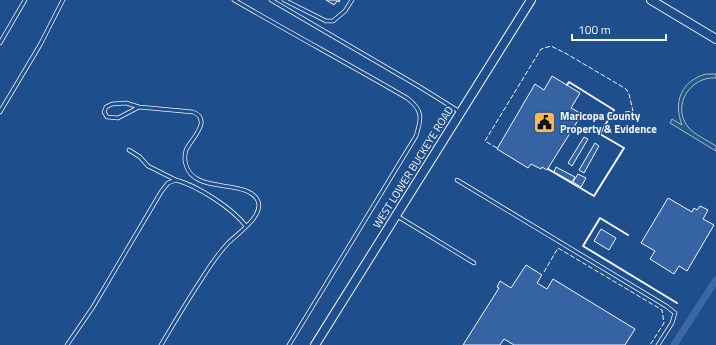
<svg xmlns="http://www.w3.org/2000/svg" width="716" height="345" font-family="'Titillium Web',sans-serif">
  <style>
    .green { fill: #245a82; stroke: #a8bbd7 }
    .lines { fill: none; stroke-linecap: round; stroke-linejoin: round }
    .canal { stroke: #3b69a3; stroke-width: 7 }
    .building { fill: #3563a3; stroke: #f2f6ff }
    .lane-casing { stroke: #f2f6ff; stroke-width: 4.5 }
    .secondary-casing { stroke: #f2f6ff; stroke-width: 10 }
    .lane { stroke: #1f4e8c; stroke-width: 3 }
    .secondary { stroke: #1f4e8c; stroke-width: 8 }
    .fence { stroke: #f2f6ff; stroke-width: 1; stroke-dasharray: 5 2; stroke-linecap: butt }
    .wall { stroke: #f2f6ff; stroke-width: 2 }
    .labels { text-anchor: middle; stroke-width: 3; stroke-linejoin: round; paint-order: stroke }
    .poi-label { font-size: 11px; font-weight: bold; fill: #f2f6ff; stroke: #1f4e8c; text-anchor: start }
    .street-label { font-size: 11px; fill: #f2f6ff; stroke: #1f4e8c }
  </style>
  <rect width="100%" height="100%" fill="#1f4e8c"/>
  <!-- green -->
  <path class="green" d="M 706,74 L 716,74 L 716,78 C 691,76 671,105 688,127 C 695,135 707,140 716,146 L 716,151 L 670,123 L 672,119 L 682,125 C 673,102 681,81 706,74 Z"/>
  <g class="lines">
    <!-- canal -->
    <path class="canal" d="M 674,345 L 716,280"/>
  </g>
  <!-- building -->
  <path class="building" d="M 326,0 L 340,0 L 339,2 L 337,1 L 334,5 Z
    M 552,76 L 580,93 L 571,108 L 582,114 L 547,170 L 542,167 L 541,169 L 531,164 L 528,168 L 497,149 L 535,84 L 544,90 Z
    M 584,137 L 588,139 L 572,166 L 568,163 Z
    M 595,143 L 599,146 L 584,173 L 579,170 Z
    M 556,167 L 575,177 L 572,182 L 554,172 Z
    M 578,174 L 586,178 L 581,187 L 573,182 Z
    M 668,198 L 692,212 L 694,208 L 697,210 L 700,206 L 708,210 L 703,219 L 714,225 L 687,271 L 679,266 L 674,274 L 650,259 L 655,251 L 641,243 Z
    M 601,229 L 616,238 L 609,250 L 594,241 Z
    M 526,265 L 542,275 L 537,283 L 547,289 L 553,279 L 635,329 L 625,345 L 514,345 L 504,339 L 500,345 L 463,345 L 499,288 L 497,287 L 500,281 L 511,288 Z"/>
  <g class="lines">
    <defs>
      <path id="lane" d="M 234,0 C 291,33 350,65 407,98 C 423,110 422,118 416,136 L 289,345
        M 271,0 L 420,87 L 460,112
        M 284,0 L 326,21 L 333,21 L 345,11 L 352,0
        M 0,43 L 25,0
        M 139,107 L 118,118 L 107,117 L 104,112 L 106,107 L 112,104 L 126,103 L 139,107 L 193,112 C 213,120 191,139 186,150 C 185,154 184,160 186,165 C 194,195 248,178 258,201 C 264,216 237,234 228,243 C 217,255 209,267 201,280 C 187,301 174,323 161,345
        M 0,112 L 40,45 L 63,0
        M 129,150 L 140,157 L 148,166 L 176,180
        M 457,180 L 666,306 L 675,313 L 672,323 L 658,345
        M 397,216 L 474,263
        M 67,345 L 93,307 L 161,192 L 168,183 L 176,180 C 198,186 232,208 246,226"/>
      <path id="secondary" d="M 651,0 L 716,39
        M 315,345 L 531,0"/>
    </defs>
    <!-- lane casing -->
    <use href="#lane" class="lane-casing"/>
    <!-- secondary casing -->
    <use href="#secondary" class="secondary-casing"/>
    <!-- lane -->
    <use href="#lane" class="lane"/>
    <!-- secondary -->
    <use href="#secondary" class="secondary"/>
    <!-- fence -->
    <path class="fence" d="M 497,148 L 485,141 L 541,49 L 551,46 L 567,54 L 626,89 L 629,94 L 633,111 L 625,112 L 625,116 L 622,119 L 617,118 L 611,115
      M 544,272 L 558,248 L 662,310 L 664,323 L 650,345"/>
    <!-- wall -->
    <path class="wall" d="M 548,169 L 594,196 L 624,148 L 600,134 L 614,110 L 569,82 L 567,85
      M 628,235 L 600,218 L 583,246 L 677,303"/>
  </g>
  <!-- icons -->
  <defs>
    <symbol id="civic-square" viewBox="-11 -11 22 22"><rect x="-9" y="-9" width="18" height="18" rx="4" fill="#ffb74d" stroke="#1f4e8c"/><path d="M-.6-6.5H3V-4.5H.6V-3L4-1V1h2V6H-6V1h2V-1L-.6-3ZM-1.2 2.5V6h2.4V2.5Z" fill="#111"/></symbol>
  </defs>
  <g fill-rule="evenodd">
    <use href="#civic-square" x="532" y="110" width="25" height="25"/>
  </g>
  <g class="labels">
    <!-- poi labels -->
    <g class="poi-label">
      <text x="560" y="120">Maricopa County<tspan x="560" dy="13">Property &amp; Evidence</tspan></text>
    </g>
    <!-- street labels -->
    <g class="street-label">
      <text transform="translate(413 167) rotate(-58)" y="4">WEST LOWER BUCKEYE ROAD</text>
    </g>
  </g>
  <!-- scale -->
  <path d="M572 34v6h94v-6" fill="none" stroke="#f2f6ff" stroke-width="2"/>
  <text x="578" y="34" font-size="12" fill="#f2f6ff" stroke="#1f4e8c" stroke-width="3" paint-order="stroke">100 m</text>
</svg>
